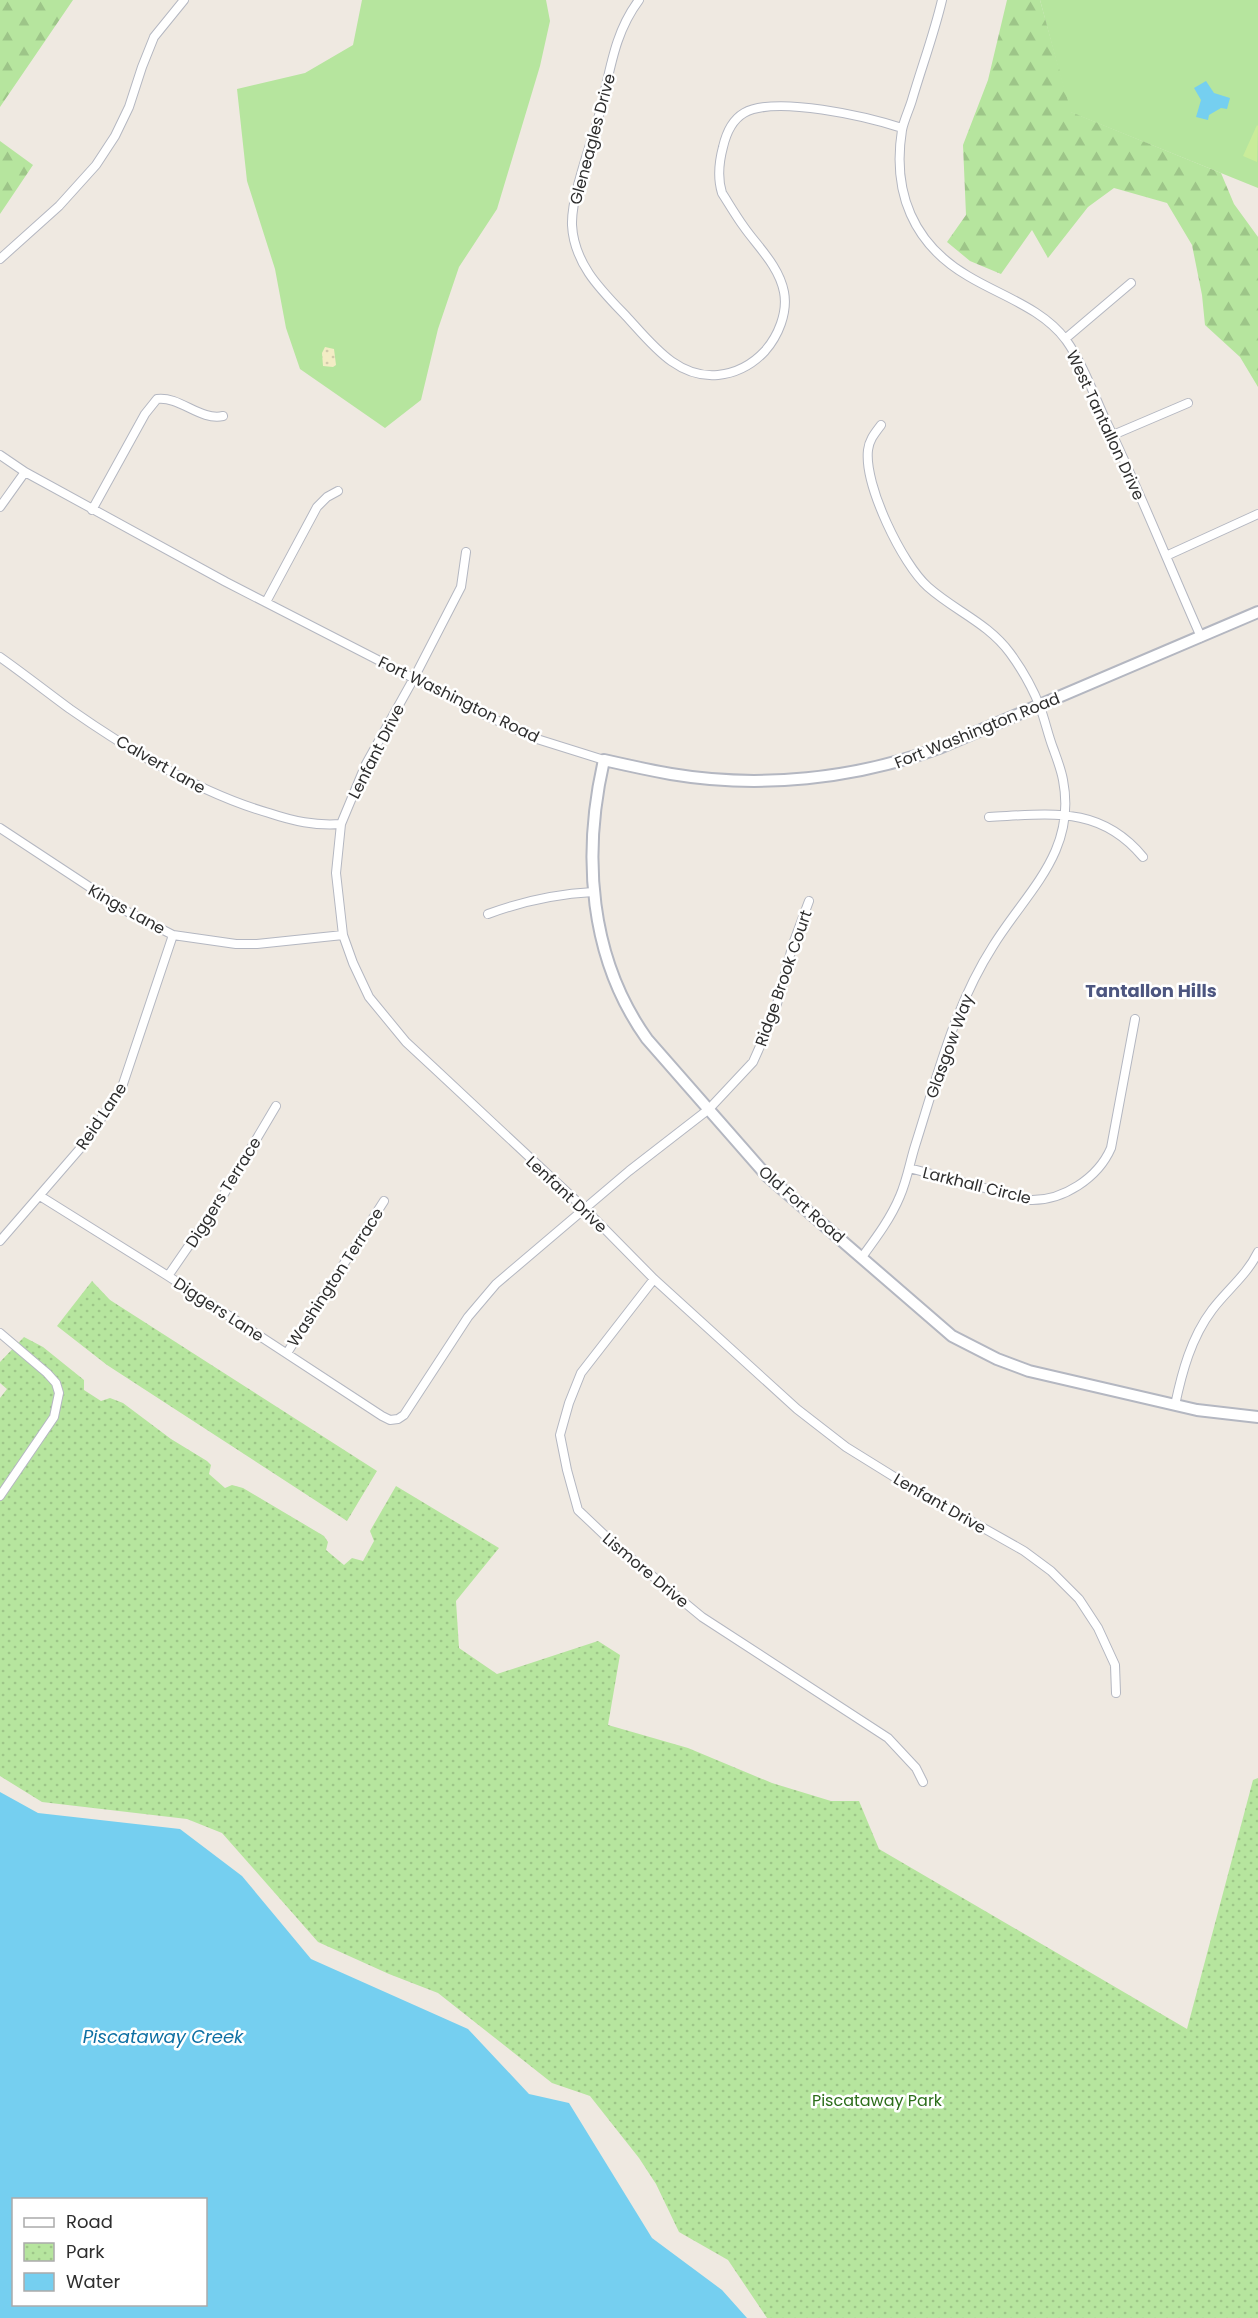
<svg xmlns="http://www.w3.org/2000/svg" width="1258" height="2318" font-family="Poppins,sans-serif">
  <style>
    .grass { fill: #b6e59e }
    .forest { fill: url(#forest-firs) }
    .sand { fill: url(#sand-dots) }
    .park { fill: url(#park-dots) }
    .pitch { fill: #c9ec9a }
    .water { fill: #75cff0; fill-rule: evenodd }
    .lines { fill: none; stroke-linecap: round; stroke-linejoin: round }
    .minor-casing { stroke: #b4b7c1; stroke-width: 10 }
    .secondary-casing { stroke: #b4b7c1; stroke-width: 14 }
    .minor { stroke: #fff; stroke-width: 8 }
    .secondary { stroke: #fff; stroke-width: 10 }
    .labels { text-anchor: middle; stroke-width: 5; stroke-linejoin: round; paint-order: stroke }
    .street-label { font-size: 16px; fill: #2e2e2e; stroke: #fff }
    .park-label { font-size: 16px; fill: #2c6e1b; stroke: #fff }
    .neighbourhood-label { font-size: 18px; font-weight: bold; fill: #4d5680; stroke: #fff }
    .water-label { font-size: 18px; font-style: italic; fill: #0d6fa3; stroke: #fff }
  </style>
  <defs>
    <pattern id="forest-firs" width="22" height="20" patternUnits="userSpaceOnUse" patternTransform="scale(1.5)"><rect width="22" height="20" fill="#b6e59e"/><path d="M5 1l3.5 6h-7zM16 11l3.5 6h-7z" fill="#9dc588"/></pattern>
    <pattern id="sand-dots" width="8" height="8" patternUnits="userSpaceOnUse" patternTransform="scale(1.5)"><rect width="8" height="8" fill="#f3ecc5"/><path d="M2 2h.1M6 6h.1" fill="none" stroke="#d1cbaa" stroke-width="1.8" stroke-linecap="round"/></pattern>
    <pattern id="park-dots" width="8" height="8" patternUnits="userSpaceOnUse" patternTransform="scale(1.5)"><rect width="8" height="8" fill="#b6e59e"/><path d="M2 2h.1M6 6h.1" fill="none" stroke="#9dc588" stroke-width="1.8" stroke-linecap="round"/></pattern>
  </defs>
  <rect width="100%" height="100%" fill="#efe9e1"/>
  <!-- grass -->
  <path class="grass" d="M 362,0 L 546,0 L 550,21 L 540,66 L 497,209 L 459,267 L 438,329 L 421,400 L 385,428 L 300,369 L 286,328 L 275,269 L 247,181 L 237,89 L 305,73 L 353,45 Z
    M 1040,0 L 1258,0 L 1258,188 L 1070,112 Z"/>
  <!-- forest -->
  <path class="forest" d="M 0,0 L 73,0 L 0,107 Z
    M 1007,0 L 1040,0 L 1071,112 L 1221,173 L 1234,204 L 1258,237 L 1258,387 L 1240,357 L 1205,325 L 1202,295 L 1192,245 L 1167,203 L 1114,188 L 1088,207 L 1048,258 L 1032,230 L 1001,274 L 970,261 L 947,242 L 966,215 L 963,145 L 988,80 Z
    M 0,141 L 33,165 L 0,214 Z"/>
  <!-- sand -->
  <path class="sand" d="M 325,347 L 334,349 L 336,365 L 333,367 L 323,366 L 322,353 Z"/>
  <!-- park -->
  <path class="park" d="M 92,1281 L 110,1300 L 377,1471 L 347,1521 L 107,1365 L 57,1326 Z
    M 24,1337 L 43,1347 L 84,1380 L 84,1390 L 101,1401 L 110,1398 L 123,1403 L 171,1439 L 207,1461 L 211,1465 L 209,1474 L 225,1488 L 232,1485 L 243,1488 L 324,1536 L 328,1542 L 326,1550 L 344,1565 L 352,1558 L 363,1561 L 374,1541 L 370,1531 L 396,1486 L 499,1548 L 456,1601 L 459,1648 L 497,1674 L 598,1641 L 620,1655 L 608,1725 L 688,1748 L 772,1783 L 831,1801 L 859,1801 L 879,1849 L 1187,2029 L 1253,1780 L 1258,1778 L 1258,2318 L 767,2318 L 728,2260 L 679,2232 L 656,2184 L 639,2158 L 590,2096 L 552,2083 L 438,1993 L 389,1974 L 318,1942 L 222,1833 L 187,1819 L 42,1802 L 0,1776 L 0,1398 L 7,1389 L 0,1383 L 0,1362 Z"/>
  <!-- pitch -->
  <path class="pitch" d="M 1257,125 L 1258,126 L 1257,162 L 1243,156 Z"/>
  <!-- water -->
  <path class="water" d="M 1206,81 L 1214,93 L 1230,98 L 1227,109 L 1221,108 L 1209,115 L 1208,120 L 1196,117 L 1201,100 L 1194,88 Z
    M 0,1792 L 38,1813 L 180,1829 L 242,1876 L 311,1959 L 468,2029 L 529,2094 L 569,2103 L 652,2238 L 722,2290 L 747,2318 L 0,2318 ZM 14,2200 L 206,2200 L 206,2304 L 14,2304 Z"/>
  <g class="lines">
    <defs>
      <path id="minor" d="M 639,0 C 612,36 610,76 598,119 C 590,146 571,198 572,225 C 574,264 601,290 626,316 C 651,343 677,379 718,375 C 737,373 752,365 765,351 C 778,336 788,313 784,292 C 779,266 758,247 744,227 C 736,216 729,204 722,193 C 717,177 719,162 723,147 C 726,134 732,120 744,113 C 776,95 868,117 902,128
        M 942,0 C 934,34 922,66 912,100 C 909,110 904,120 902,130 C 892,192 913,244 968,276 C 1001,296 1042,308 1066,340 C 1083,364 1094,395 1106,421 C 1140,492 1169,565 1201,637
        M 0,259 L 59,206 L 96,165 L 115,136 L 129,107 L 142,67 L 154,37 L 184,0
        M 1065,339 L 1131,283
        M 1113,435 L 1188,403
        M 0,455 L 25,472 L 226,582 L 485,715 L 537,739 L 604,760
        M 0,507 L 25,472
        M 92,510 L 145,414 L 157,399 C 180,396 200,421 223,416
        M 466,552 L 461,587 L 414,678 L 366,764 L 341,824 L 336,873 L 343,935 L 353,963 L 369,997 L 406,1042 L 434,1068 L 585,1209 L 654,1279 L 797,1409 L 846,1447 L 904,1483 L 1024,1551 L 1051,1571 L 1079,1599 L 1098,1628 L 1115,1665 L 1116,1693
        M 1166,556 L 1258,514
        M 266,602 L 317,507 L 327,497 L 338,491
        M 0,657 C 24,674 47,692 70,709 C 130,751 199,793 269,813 C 293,821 315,826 341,824
        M 989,817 C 1050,814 1100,805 1143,857
        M 0,828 L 126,911 L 173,935 L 236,944 L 257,944 L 343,935
        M 488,914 C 523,901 556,894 593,892
        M 909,1168 L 1030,1200 C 1063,1201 1098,1178 1111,1148 L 1135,1019
        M 40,1196 L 168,1276 L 382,1416 L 390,1420 L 398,1419 L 404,1415 L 468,1317 L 496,1284 L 629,1171 L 709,1109 L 753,1062 L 774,1015 L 793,944 L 809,901
        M 0,1241 L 84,1144 L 122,1087 L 173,935
        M 862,1257 C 876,1238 891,1218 900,1196 C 907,1180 910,1162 915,1146 C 937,1077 954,1007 993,946 C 1027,891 1077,852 1063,780 C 1061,769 1057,759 1053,748 C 1048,735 1045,720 1040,707 C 1033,689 1021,668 1010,653 C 988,623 955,611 928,587 C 902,564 864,485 868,450 C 869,440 875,433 881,425
        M 168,1276 L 221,1199 L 276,1106
        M 654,1279 L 581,1373 L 569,1403 L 560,1435 L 567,1470 L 578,1510 L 615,1545 L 702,1617 L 888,1738 L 916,1768 L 923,1782
        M 0,1333 L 47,1373 L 56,1383 L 59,1393 L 54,1417 L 0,1496
        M 287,1353 L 384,1201
        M 1175,1405 C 1182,1372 1191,1338 1212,1310 C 1227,1290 1247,1275 1258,1252"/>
      <path id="secondary" d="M 1258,612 L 939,748 C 855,779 760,789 671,774 C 649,770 626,765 604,760 C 582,855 589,958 647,1039 L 767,1176 L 952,1336 L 997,1359 L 1029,1371 L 1197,1410 L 1258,1417"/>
    </defs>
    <!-- minor casing -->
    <use href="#minor" class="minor-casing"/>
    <!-- secondary casing -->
    <use href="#secondary" class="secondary-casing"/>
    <!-- minor -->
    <use href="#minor" class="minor"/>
    <!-- secondary -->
    <use href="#secondary" class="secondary"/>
  </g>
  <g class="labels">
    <!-- street labels -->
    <g class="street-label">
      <text transform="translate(592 139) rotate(-75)" y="6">Gleneagles Drive</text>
      <text transform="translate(1106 425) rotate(65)" y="6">West Tantallon Drive</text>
      <text transform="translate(459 699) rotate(26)" y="6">Fort Washington Road</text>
      <text transform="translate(977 730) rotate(-22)" y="6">Fort Washington Road</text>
      <text transform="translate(376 751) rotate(-63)" y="6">Lenfant Drive</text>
      <text transform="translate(161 764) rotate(30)" y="6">Calvert Lane</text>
      <text transform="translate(127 909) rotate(29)" y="6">Kings Lane</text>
      <text transform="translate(783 978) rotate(-71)" y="6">Ridge Brook Court</text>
      <text transform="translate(949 1046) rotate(-70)" y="6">Glasgow Way</text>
      <text transform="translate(101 1116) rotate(-56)" y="6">Reid Lane</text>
      <text transform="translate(977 1185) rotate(14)" y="6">Larkhall Circle</text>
      <text transform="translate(223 1192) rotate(-58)" y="6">Diggers Terrace</text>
      <text transform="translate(567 1194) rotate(43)" y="6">Lenfant Drive</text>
      <text transform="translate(802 1204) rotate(41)" y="6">Old Fort Road</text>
      <text transform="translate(335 1277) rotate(-57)" y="6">Washington Terrace</text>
      <text transform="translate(219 1309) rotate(33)" y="6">Diggers Lane</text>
      <text transform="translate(940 1503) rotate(30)" y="6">Lenfant Drive</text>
      <text transform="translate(646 1570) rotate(40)" y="6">Lismore Drive</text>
    </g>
    <!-- park labels -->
    <g class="park-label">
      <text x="877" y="2106">Piscataway Park</text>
    </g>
    <!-- neighbourhood labels -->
    <g class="neighbourhood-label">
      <text x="1151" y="997">Tantallon Hills</text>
    </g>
    <!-- water labels -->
    <g class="water-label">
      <text x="163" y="2043">Piscataway Creek</text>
    </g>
  </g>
  <!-- legend -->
  <rect x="12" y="2198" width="195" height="108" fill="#ffffff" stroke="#ababab" stroke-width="1.5"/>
  <rect x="24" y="2218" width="30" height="9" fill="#ffffff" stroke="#ababab" stroke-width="1.5"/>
  <text x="66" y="2228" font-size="18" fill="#2e2e2e">Road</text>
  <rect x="24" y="2243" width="30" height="18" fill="url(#park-dots)" stroke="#ababab" stroke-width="1.5"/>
  <text x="66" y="2258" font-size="18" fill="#2e2e2e">Park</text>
  <rect x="24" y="2273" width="30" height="18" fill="#75cff0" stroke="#ababab" stroke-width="1.5"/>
  <text x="66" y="2288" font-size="18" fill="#2e2e2e">Water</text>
</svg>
